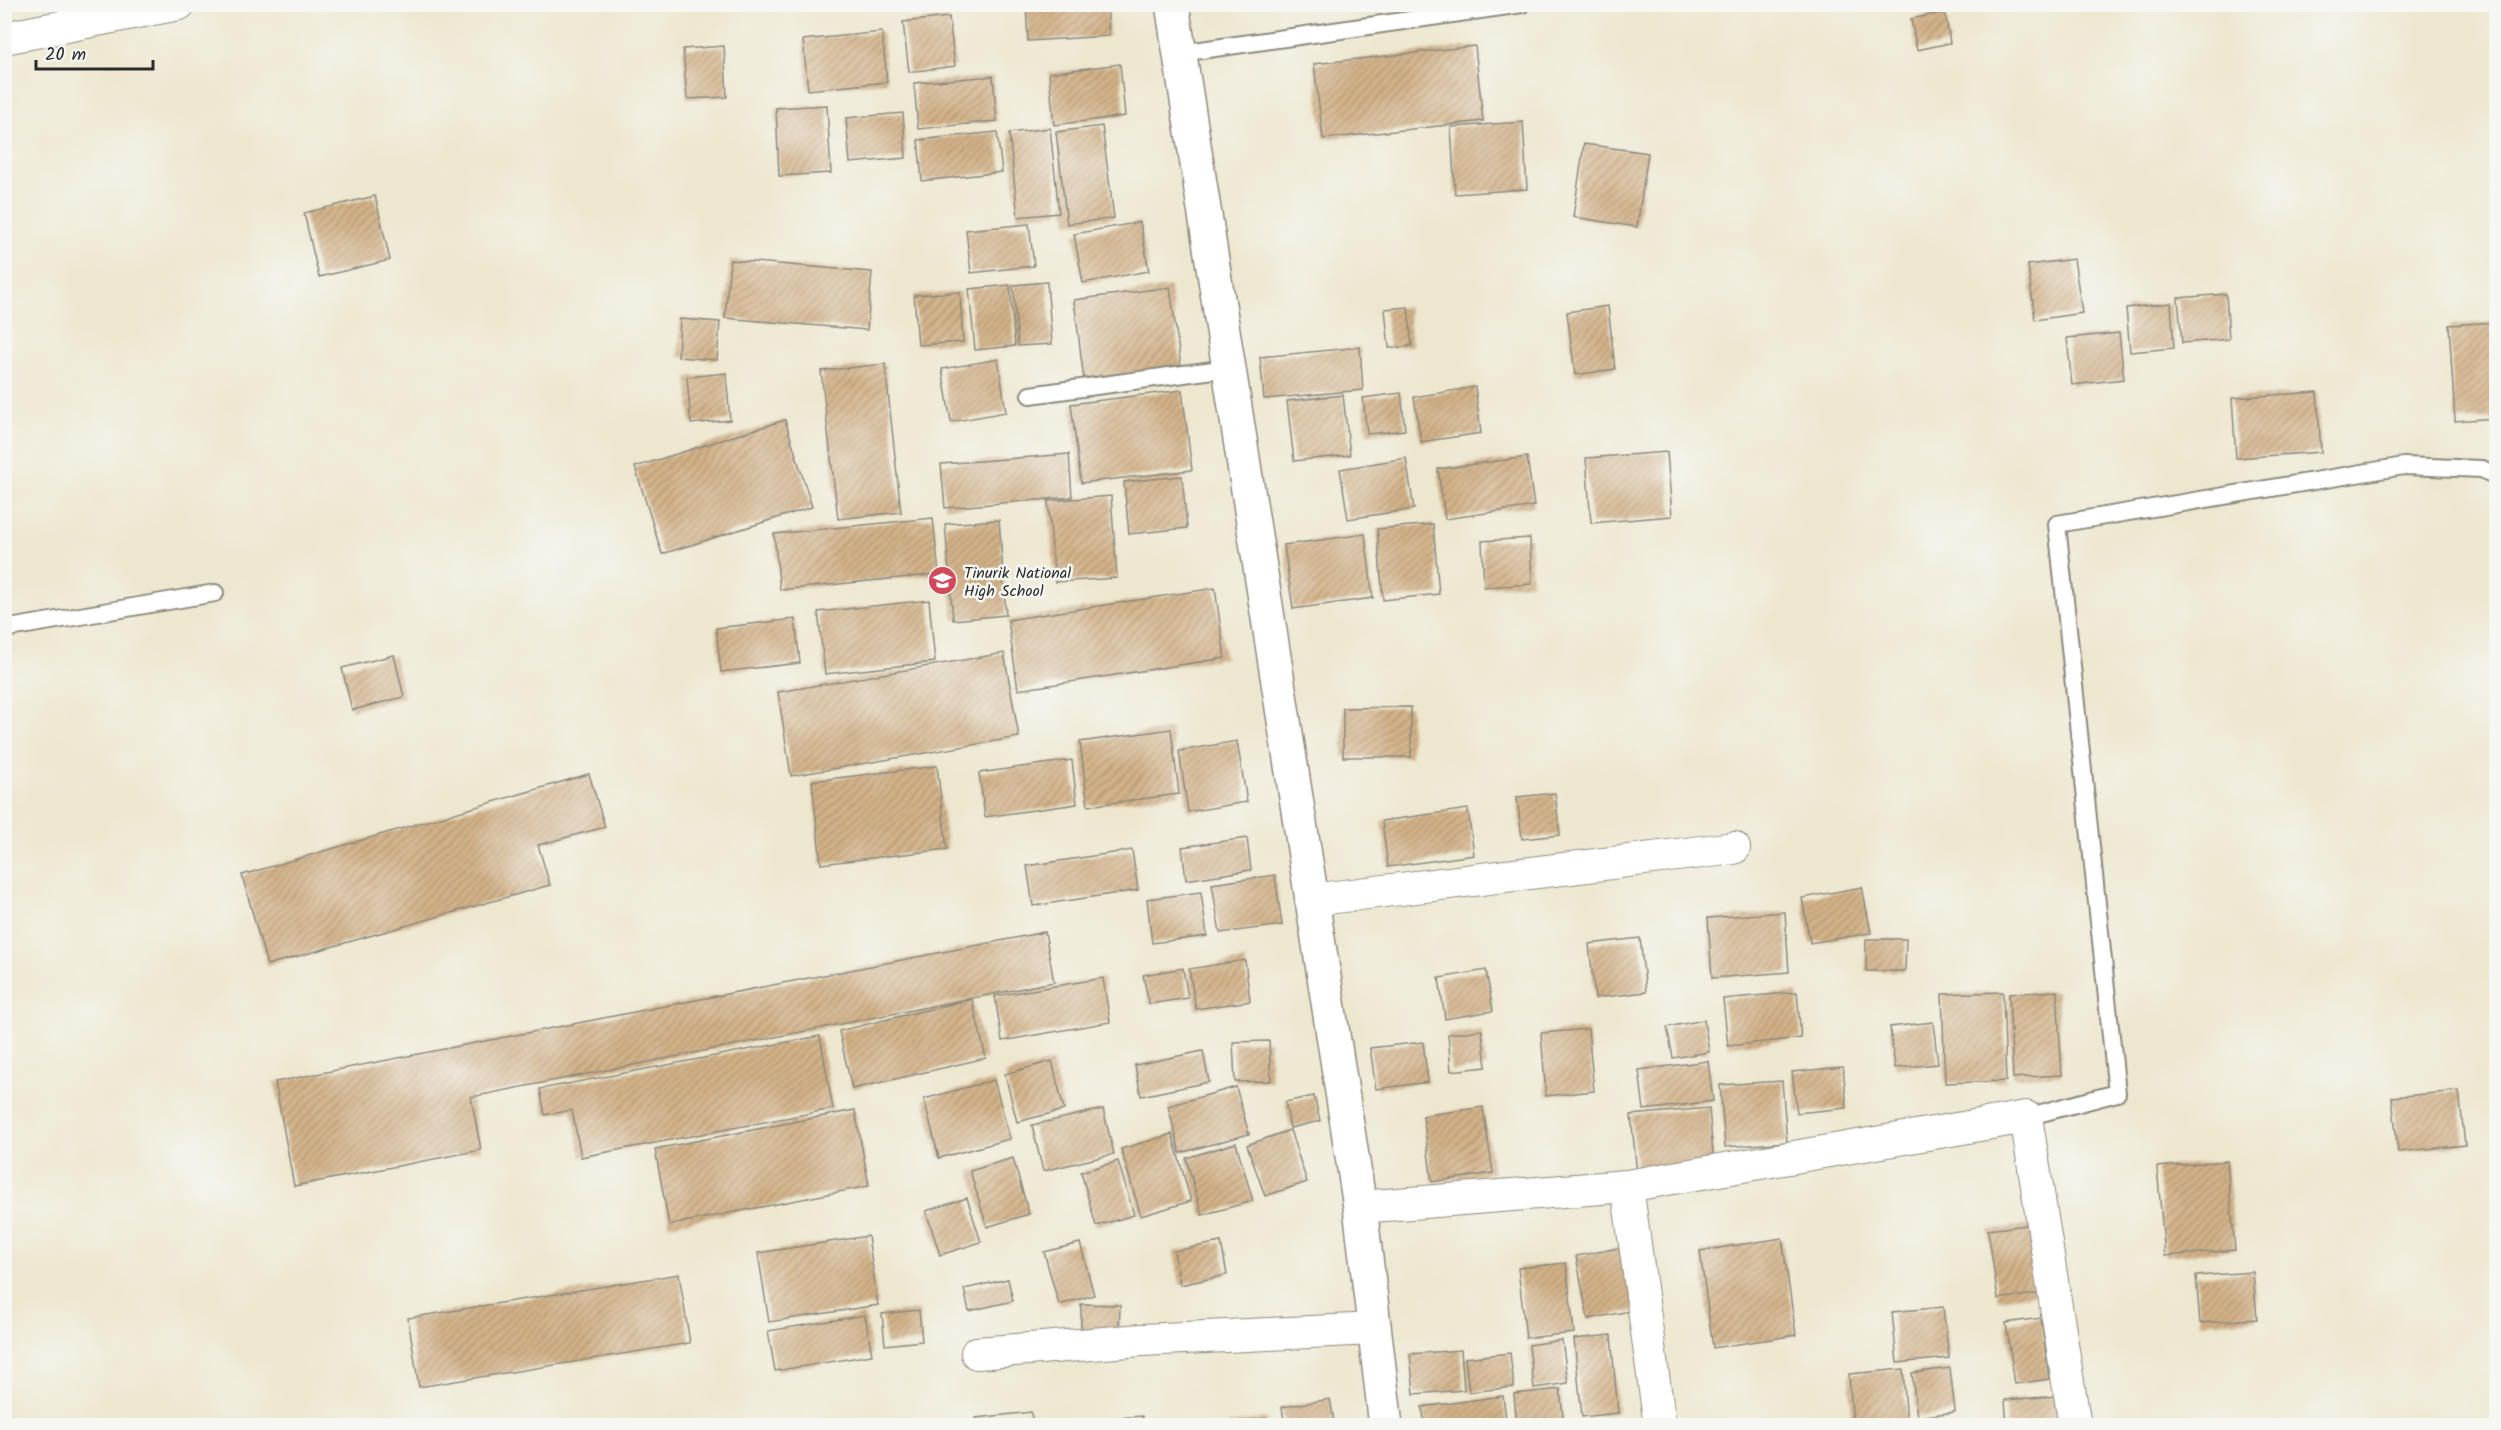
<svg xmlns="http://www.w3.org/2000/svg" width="2501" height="1430" font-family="Kalam,sans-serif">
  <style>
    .building { fill: url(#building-hatch) }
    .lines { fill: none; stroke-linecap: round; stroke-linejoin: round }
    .service-casing { stroke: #8c897d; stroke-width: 20 }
    .minor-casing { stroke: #8c897d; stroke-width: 34 }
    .tertiary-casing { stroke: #8c897d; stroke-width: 36 }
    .service { stroke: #fff; stroke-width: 16 }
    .minor { stroke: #fff; stroke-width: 32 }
    .tertiary { stroke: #fff; stroke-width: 33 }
    .labels { text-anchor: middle; stroke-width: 5; stroke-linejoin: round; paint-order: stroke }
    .poi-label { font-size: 16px; fill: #2b2b2b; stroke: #f6f6f2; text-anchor: start }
  </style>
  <defs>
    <pattern id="building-hatch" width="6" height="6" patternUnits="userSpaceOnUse" patternTransform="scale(1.5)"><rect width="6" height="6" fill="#d3b288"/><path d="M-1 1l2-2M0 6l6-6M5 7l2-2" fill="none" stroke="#ab916f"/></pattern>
  </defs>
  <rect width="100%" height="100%" fill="#f6f6f2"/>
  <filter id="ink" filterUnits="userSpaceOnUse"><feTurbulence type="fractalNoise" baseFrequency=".0167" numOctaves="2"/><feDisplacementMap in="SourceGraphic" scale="12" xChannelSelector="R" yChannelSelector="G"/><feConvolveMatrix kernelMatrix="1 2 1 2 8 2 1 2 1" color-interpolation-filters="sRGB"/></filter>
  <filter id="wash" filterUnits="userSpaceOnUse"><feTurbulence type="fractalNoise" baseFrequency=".008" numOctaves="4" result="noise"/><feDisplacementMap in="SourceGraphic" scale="24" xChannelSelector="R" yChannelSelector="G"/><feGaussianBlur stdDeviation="1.35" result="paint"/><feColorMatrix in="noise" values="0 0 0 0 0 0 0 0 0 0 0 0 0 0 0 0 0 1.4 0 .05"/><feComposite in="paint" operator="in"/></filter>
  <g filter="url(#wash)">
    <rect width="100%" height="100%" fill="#ede7cf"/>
    <g id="blocks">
      <!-- building -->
      <path class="building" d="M 1026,4 L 1107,4 L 1109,36 L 1028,41 Z
        M 1945,12 L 1950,43 L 1917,50 L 1911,19 Z
        M 949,17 L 955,66 L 909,72 L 903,22 Z
        M 882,32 L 887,82 L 808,90 L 803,40 Z
        M 724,46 L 727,97 L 687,99 L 683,49 Z
        M 1475,46 L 1483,121 L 1323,139 L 1314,64 Z
        M 1120,64 L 1125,116 L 1054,125 L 1049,73 Z
        M 993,76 L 997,121 L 918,129 L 914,83 Z
        M 827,105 L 831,173 L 779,176 L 776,108 Z
        M 903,113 L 906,158 L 850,163 L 846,118 Z
        M 1523,122 L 1527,189 L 1455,194 L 1451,127 Z
        M 1102,126 L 1114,218 L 1067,224 L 1056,132 Z
        M 1050,128 L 1059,213 L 1018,217 L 1009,133 Z
        M 997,132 L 1002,172 L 922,181 L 918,140 Z
        M 1584,144 L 1648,153 L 1637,227 L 1573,217 Z
        M 375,196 L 390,260 L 319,277 L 304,213 Z
        M 1140,222 L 1149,271 L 1083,283 L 1074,234 Z
        M 1029,224 L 1034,266 L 971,273 L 966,230 Z
        M 2074,259 L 2082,313 L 2035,320 L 2028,265 Z
        M 730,260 L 872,272 L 867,330 L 725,318 Z
        M 1047,282 L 1052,344 L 1018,346 L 1013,285 Z
        M 1010,285 L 1015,346 L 975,350 L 969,289 Z
        M 1170,287 L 1181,367 L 1084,380 L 1074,300 Z
        M 960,292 L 963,342 L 918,345 L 914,295 Z
        M 2226,294 L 2229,339 L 2182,343 L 2178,298 Z
        M 2171,303 L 2174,348 L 2130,352 L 2126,308 Z
        M 1608,306 L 1615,369 L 1575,375 L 1567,312 Z
        M 1408,307 L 1412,346 L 1389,348 L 1385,309 Z
        M 680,319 L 720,322 L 717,360 L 678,357 Z
        M 2496,322 L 2496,418 L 2455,421 L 2449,325 Z
        M 2119,333 L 2124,379 L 2072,385 L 2067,338 Z
        M 1360,347 L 1363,390 L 1264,399 L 1260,357 Z
        M 998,359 L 1006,412 L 951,422 L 942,369 Z
        M 885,364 L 901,512 L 838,519 L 821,371 Z
        M 726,373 L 730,420 L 691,424 L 687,377 Z
        M 1475,387 L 1481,433 L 1421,442 L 1414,397 Z
        M 1182,390 L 1192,470 L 1081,483 L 1071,404 Z
        M 2317,392 L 2321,452 L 2236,458 L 2232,398 Z
        M 1401,393 L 1405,430 L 1367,434 L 1363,398 Z
        M 1343,395 L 1350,455 L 1294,461 L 1287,401 Z
        M 785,420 L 812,507 L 662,554 L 635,467 Z
        M 1667,452 L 1672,516 L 1591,523 L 1586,458 Z
        M 1069,454 L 1072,497 L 945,508 L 941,464 Z
        M 1527,457 L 1534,506 L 1445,519 L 1438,469 Z
        M 1406,458 L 1414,509 L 1348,519 L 1340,469 Z
        M 1182,476 L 1187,528 L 1129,534 L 1124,482 Z
        M 1111,496 L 1117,578 L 1055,582 L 1048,501 Z
        M 933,518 L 939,574 L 780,590 L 774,534 Z
        M 999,520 L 1006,615 L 953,620 L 945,524 Z
        M 1433,524 L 1439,594 L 1383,600 L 1377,529 Z
        M 1365,534 L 1373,598 L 1293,609 L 1284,545 Z
        M 1530,538 L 1532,584 L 1484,587 L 1482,541 Z
        M 1215,588 L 1225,658 L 1018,690 L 1008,620 Z
        M 929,600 L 935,662 L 825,674 L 818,612 Z
        M 795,619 L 800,663 L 721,672 L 716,628 Z
        M 1004,653 L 1019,737 L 791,776 L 778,692 Z
        M 394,655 L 404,697 L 352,710 L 342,668 Z
        M 1411,707 L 1411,757 L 1343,757 L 1343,708 Z
        M 1171,729 L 1179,794 L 1088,806 L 1080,742 Z
        M 1237,741 L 1247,802 L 1188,812 L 1179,751 Z
        M 1072,760 L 1077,804 L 985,817 L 979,773 Z
        M 937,766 L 947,849 L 821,864 L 812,781 Z
        M 589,774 L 605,827 L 538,845 L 550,885 L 267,965 L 242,875 Z
        M 1555,793 L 1560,835 L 1522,839 L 1517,797 Z
        M 1468,809 L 1474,855 L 1388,867 L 1382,821 Z
        M 1247,838 L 1251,870 L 1186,880 L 1182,847 Z
        M 1132,850 L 1138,890 L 1033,906 L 1027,866 Z
        M 1275,875 L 1282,925 L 1220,933 L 1212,884 Z
        M 1862,887 L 1871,933 L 1810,943 L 1802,898 Z
        M 1201,892 L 1207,936 L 1152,943 L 1147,899 Z
        M 1785,912 L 1789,972 L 1712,978 L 1708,918 Z
        M 1045,932 L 1054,982 L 471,1097 L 481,1150 L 294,1186 L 275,1082 Z
        M 1640,938 L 1646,992 L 1595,998 L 1589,944 Z
        M 1866,939 L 1906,939 L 1905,971 L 1866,971 Z
        M 1245,960 L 1250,1001 L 1196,1009 L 1189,969 Z
        M 1183,968 L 1188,998 L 1149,1004 L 1143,975 Z
        M 1486,970 L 1493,1011 L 1445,1019 L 1439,978 Z
        M 1103,978 L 1110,1022 L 1002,1041 L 995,996 Z
        M 2057,991 L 2062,1075 L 2013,1078 L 2009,994 Z
        M 1797,992 L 1801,1038 L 1728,1046 L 1723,999 Z
        M 2003,992 L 2006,1081 L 1945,1083 L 1942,994 Z
        M 972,999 L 986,1058 L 852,1089 L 839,1031 Z
        M 1704,1020 L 1709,1052 L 1673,1058 L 1667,1027 Z
        M 1933,1022 L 1938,1064 L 1895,1068 L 1890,1027 Z
        M 1588,1029 L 1594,1091 L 1546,1096 L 1541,1033 Z
        M 1482,1030 L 1486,1067 L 1451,1071 L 1448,1034 Z
        M 820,1036 L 833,1109 L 581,1157 L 572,1110 L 545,1115 L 540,1089 Z
        M 1269,1041 L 1271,1081 L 1235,1082 L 1233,1042 Z
        M 1423,1042 L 1428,1082 L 1376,1089 L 1370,1048 Z
        M 1203,1051 L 1209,1082 L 1141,1096 L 1135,1065 Z
        M 1052,1061 L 1064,1110 L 1017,1122 L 1005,1074 Z
        M 1708,1061 L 1713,1101 L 1644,1110 L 1639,1070 Z
        M 1843,1067 L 1847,1108 L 1797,1113 L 1792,1072 Z
        M 994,1080 L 1010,1139 L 939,1158 L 924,1099 Z
        M 1782,1081 L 1787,1142 L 1725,1147 L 1720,1085 Z
        M 1236,1087 L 1249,1134 L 1180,1153 L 1168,1106 Z
        M 2459,1091 L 2465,1145 L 2398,1152 L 2392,1097 Z
        M 1314,1096 L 1320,1121 L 1290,1128 L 1285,1102 Z
        M 1483,1107 L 1493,1173 L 1432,1182 L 1423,1116 Z
        M 1709,1108 L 1714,1166 L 1637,1174 L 1631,1115 Z
        M 1103,1109 L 1114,1154 L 1043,1171 L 1032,1125 Z
        M 855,1110 L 869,1186 L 669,1225 L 655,1149 Z
        M 1290,1130 L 1307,1182 L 1265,1196 L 1247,1145 Z
        M 1172,1134 L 1191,1201 L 1141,1216 L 1121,1149 Z
        M 1236,1143 L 1253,1201 L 1202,1215 L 1186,1158 Z
        M 1013,1158 L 1029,1214 L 987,1227 L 970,1171 Z
        M 1118,1161 L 1134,1215 L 1096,1226 L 1081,1172 Z
        M 2227,1161 L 2235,1250 L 2165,1256 L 2157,1167 Z
        M 967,1198 L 981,1242 L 940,1255 L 926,1211 Z
        M 2034,1224 L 2043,1293 L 1998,1299 L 1988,1230 Z
        M 868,1236 L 878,1305 L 769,1322 L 758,1253 Z
        M 1782,1238 L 1796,1335 L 1713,1348 L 1700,1251 Z
        M 1221,1242 L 1227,1275 L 1180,1285 L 1174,1251 Z
        M 1080,1243 L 1094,1295 L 1059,1305 L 1044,1252 Z
        M 1630,1246 L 1641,1309 L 1588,1319 L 1576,1256 Z
        M 1566,1263 L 1574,1333 L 1526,1338 L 1518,1268 Z
        M 2253,1272 L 2257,1319 L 2200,1323 L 2196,1276 Z
        M 679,1274 L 690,1343 L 419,1387 L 408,1318 Z
        M 1008,1279 L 1013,1301 L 969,1311 L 964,1289 Z
        M 1081,1304 L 1120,1305 L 1119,1332 L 1081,1332 Z
        M 1943,1307 L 1949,1358 L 1897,1363 L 1892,1312 Z
        M 919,1310 L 922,1341 L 885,1345 L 882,1314 Z
        M 865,1315 L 872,1355 L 775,1371 L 768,1331 Z
        M 2041,1318 L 2049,1379 L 2015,1384 L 2006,1323 Z
        M 1611,1335 L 1618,1413 L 1582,1417 L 1574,1339 Z
        M 1562,1340 L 1568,1383 L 1534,1388 L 1529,1345 Z
        M 1461,1350 L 1464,1390 L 1414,1394 L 1410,1354 Z
        M 1510,1353 L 1514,1387 L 1469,1392 L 1465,1358 Z
        M 1950,1368 L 1955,1412 L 1917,1417 L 1912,1373 Z
        M 1903,1369 L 1907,1425 L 1853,1426 L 1849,1374 Z
        M 1560,1389 L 1564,1426 L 1517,1426 L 1514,1394 Z
        M 1503,1396 L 1507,1426 L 1425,1426 L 1422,1407 Z
        M 2057,1396 L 2059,1426 L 2007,1426 L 2005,1400 Z
        M 1330,1399 L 1335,1426 L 1285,1426 L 1282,1407 Z
        M 1031,1412 L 1033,1426 L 977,1426 L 976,1418 Z
        M 1142,1416 L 1142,1426 L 1104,1426 L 1104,1419 Z
        M 1267,1418 L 1268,1426 L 1228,1426 L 1228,1424 Z
        M 1653,1418 L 1654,1426 L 1608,1426 L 1607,1424 Z"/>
    </g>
  </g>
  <g filter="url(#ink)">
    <use href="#blocks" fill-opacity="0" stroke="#8c897d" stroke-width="1.5"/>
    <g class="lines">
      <defs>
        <path id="service" d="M 1180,53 L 1522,4
          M 1030,395 L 1228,368
          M 4,629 L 215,593
          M 2026,1117 L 2117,1093 L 2057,524 L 2404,466 L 2482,469 L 2496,476"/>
        <path id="minor" d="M 4,38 L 179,4
          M 1311,900 L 1734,848
          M 1627,1186 L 1660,1426
          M 1360,1207 L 1627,1186 L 2026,1117 L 2075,1426
          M 977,1353 L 1142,1340 L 1374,1329"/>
        <path id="tertiary" d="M 1172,4 L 1360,1207 L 1386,1426"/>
      </defs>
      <!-- service casing -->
      <use href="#service" class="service-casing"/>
      <!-- minor casing -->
      <use href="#minor" class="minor-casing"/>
      <!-- tertiary casing -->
      <use href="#tertiary" class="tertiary-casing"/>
      <!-- service -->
      <use href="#service" class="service"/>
      <!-- minor -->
      <use href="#minor" class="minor"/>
      <!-- tertiary -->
      <use href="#tertiary" class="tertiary"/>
    </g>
  </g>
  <!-- icons -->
  <defs>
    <symbol id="school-disc" viewBox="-11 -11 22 22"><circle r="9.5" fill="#d1495b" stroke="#f6f6f2"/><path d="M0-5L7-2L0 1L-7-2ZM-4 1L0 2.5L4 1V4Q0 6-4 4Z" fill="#fff"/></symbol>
  </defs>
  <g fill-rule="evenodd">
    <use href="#school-disc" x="926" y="564" width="33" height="33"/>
  </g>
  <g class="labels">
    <!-- poi labels -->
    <g class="poi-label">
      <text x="964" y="578">Tinurik National<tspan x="964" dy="18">High School</tspan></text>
    </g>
  </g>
  <!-- margin -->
  <rect width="2501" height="1430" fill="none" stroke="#f6f6f2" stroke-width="24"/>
  <!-- scale -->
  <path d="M36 60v9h117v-9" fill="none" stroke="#2b2b2b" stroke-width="3"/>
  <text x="45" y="60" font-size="18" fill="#2b2b2b" stroke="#f6f6f2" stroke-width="4.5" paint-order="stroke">20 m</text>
</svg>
